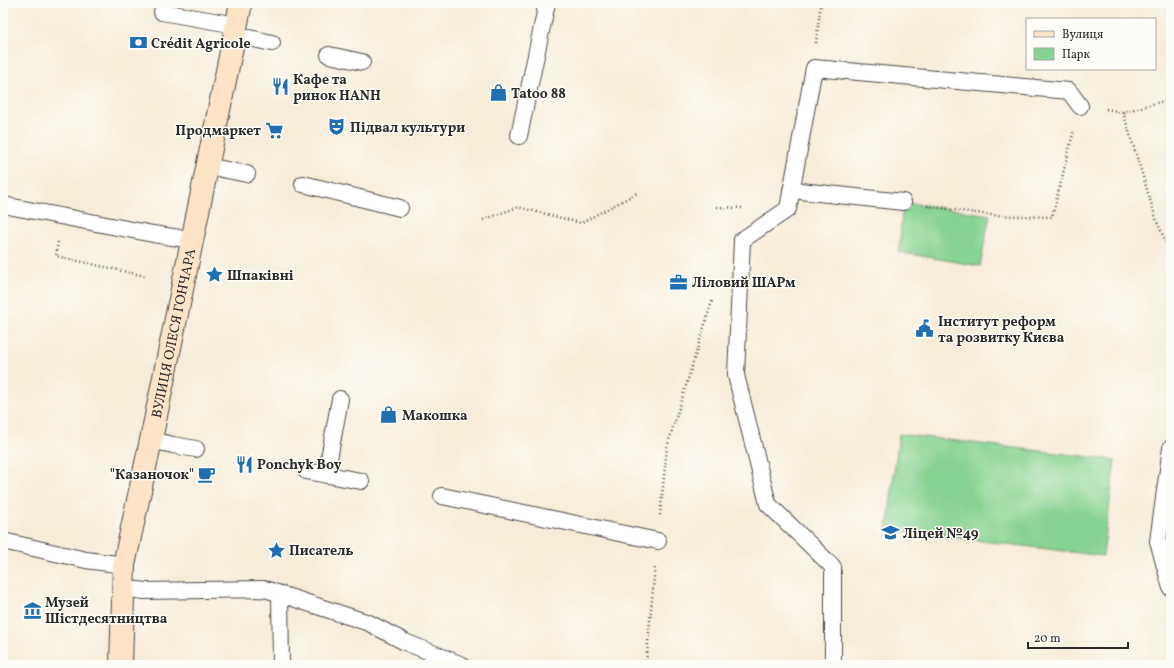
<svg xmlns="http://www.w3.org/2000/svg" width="1174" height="668" font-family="Vollkorn,serif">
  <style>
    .green { fill: #87d391; stroke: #597f5e }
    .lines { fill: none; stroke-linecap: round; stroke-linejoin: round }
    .lane-casing { stroke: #4a4845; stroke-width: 18 }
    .secondary-casing { stroke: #4a4845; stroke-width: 24 }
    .path { stroke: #4a4845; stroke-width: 2.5; stroke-dasharray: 1 3; stroke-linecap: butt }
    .lane { stroke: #fff; stroke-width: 16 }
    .secondary { stroke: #fee4c6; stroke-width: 22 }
    .labels { text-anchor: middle; stroke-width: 3; stroke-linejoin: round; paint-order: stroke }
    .poi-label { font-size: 14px; font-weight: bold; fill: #2b2b2b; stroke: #fdfcf7; text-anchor: start }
    .street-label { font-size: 14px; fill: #2b2b2b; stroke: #fdfcf7 }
  </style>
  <rect width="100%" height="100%" fill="#fdfcf7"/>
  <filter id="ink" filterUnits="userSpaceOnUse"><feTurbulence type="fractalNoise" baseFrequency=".025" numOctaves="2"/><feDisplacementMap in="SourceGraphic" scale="8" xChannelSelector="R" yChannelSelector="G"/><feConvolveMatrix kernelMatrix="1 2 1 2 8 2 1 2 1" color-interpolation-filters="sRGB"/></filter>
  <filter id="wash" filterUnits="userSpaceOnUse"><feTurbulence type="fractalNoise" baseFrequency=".012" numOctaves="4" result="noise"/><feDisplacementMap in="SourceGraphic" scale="16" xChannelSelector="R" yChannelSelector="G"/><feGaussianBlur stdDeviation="0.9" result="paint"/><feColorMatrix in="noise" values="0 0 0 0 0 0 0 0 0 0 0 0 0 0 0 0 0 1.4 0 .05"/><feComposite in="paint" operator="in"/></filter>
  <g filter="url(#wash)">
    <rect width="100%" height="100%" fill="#f7ecd8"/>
    <!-- green -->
    <path class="green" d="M 903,202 L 990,215 L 980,266 L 899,252 Z
      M 899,434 L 1115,460 L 1103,556 L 887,529 Z"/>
  </g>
  <g filter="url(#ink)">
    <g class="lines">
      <defs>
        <path id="lane" d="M 162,12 L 236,25
          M 235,35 L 272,43
          M 329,55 L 362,62
          M 519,136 L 547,3
          M 207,166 L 247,174
          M 303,184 L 400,208
          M 791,190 L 903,202
          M 3,205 L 153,234 L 192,240
          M 151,440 L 173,445 L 196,449
          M 1171,448 L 1158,541 L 1171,588
          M 306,471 L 361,481
          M 326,475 L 340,399
          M 442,496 L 658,541
          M 3,541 L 86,560 L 124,565
          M 123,588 L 145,591 L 265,589 L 369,623 L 405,642 L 462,665
          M 280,594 L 281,665
          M 833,665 L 833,567 L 768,504 L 736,375 L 742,240 L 788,209 L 814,68 L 1069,91 L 1080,106"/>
        <g id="secondary">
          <path id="s1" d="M 121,665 L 124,565 L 151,440 L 241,3"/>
        </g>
      </defs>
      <!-- lane casing -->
      <use href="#lane" class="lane-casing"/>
      <!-- secondary casing -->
      <use href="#secondary" class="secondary-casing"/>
      <!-- path -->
      <path class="path" d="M 816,43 L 821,3
        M 1106,109 L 1123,112 L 1171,99
        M 1123,112 L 1157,222 L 1171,253
        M 927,206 L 990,215 L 1052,217 L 1074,130
        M 717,207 L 742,208
        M 483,220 L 518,207 L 581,223 L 637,193
        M 58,242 L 56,256 L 145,276
        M 660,515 L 667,447 L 712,301
        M 646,665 L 655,566"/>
      <!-- lane -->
      <use href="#lane" class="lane"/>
      <!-- secondary -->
      <use href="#secondary" class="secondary"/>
    </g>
  </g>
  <!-- icons -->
  <defs>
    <symbol id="bank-bare" viewBox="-9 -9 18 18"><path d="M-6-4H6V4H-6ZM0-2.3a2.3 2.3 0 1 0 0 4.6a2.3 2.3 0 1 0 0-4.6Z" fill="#1f6fb2" stroke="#fdfcf7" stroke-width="2.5" paint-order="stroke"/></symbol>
    <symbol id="restaurant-bare" viewBox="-9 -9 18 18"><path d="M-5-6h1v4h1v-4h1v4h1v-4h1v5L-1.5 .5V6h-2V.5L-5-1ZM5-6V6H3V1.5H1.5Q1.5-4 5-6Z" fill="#1f6fb2" stroke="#fdfcf7" stroke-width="2.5" paint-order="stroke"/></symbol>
    <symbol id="shop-bare" viewBox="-9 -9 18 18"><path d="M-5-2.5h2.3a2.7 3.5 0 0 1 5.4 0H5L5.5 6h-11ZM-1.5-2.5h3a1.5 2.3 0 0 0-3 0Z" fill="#1f6fb2" stroke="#fdfcf7" stroke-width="2.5" paint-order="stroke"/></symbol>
    <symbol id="theatre-bare" viewBox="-9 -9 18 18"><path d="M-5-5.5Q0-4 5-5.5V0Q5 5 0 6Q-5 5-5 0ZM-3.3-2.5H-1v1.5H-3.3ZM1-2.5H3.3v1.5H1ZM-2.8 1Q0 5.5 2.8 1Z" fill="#1f6fb2" stroke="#fdfcf7" stroke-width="2.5" paint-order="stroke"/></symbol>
    <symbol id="supermarket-bare" viewBox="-9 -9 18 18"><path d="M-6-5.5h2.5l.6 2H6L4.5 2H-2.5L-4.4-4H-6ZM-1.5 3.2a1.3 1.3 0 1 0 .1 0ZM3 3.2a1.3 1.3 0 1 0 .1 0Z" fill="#1f6fb2" stroke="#fdfcf7" stroke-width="2.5" paint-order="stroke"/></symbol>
    <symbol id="sight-bare" viewBox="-9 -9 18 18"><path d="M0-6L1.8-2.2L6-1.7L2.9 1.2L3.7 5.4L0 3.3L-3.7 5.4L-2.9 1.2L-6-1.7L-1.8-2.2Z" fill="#1f6fb2" stroke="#fdfcf7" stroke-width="2.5" paint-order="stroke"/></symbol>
    <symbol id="office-bare" viewBox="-9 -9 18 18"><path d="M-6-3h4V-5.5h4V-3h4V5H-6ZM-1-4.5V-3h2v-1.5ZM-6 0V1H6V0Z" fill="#1f6fb2" stroke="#fdfcf7" stroke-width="2.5" paint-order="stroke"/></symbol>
    <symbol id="civic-bare" viewBox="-9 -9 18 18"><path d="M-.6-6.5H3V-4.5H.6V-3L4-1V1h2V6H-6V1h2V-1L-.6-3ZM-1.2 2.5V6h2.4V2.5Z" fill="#1f6fb2" stroke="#fdfcf7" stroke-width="2.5" paint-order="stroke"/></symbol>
    <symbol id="cafe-bare" viewBox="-9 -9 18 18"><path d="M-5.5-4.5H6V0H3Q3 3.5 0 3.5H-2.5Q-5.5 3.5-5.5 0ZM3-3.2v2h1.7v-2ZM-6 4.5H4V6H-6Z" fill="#1f6fb2" stroke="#fdfcf7" stroke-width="2.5" paint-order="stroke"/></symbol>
    <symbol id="school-bare" viewBox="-9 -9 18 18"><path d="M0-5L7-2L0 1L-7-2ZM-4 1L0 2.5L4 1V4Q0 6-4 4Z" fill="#1f6fb2" stroke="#fdfcf7" stroke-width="2.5" paint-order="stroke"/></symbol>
    <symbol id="museum-bare" viewBox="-9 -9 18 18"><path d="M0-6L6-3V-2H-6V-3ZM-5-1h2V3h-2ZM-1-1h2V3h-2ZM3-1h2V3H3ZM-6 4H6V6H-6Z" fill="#1f6fb2" stroke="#fdfcf7" stroke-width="2.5" paint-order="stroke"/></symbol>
  </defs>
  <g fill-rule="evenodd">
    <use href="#bank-bare" x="126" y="30" width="25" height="25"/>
    <use href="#restaurant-bare" x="268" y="74" width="25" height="25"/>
    <use href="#shop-bare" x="486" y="80" width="25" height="25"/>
    <use href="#theatre-bare" x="324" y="114" width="25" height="25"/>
    <use href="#supermarket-bare" x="262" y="118" width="25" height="25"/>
    <use href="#sight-bare" x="202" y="262" width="25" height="25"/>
    <use href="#office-bare" x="666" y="270" width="25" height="25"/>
    <use href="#civic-bare" x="912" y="316" width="25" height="25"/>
    <use href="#shop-bare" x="376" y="402" width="25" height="25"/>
    <use href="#restaurant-bare" x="232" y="452" width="25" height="25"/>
    <use href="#cafe-bare" x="194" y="462" width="25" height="25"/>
    <use href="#school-bare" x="878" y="520" width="25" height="25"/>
    <use href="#sight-bare" x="264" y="538" width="25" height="25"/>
    <use href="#museum-bare" x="20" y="598" width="25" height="25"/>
  </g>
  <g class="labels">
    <!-- poi labels -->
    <g class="poi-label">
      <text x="151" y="48">Crédit Agricole</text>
      <text x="293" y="84">Кафе та<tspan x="293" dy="16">ринок HANH</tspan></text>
      <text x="511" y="98">Tatoo 88</text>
      <text x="350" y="132">Підвал культури</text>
      <text x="261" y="135" text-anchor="end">Продмаркет</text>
      <text x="227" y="280">Шпаківні</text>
      <text x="692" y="287">Ліловий ШАРм</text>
      <text x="938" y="326">Інститут реформ<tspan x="938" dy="16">та розвитку Києва</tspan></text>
      <text x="402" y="420">Макошка</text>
      <text x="257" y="469">Ponchyk Boy</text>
      <text x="194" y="479" text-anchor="end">"Казаночок"</text>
      <text x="903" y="538">Ліцей №49</text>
      <text x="289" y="555">Писатель</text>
      <text x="45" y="607">Музей<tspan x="45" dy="16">Шістдесятництва</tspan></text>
    </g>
    <!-- street labels -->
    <g class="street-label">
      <text dy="5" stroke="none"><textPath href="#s1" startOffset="337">ВУЛИЦЯ ОЛЕСЯ ГОНЧАРА</textPath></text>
    </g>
  </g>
  <!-- margin -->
  <rect width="1174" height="668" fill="none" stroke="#fdfcf7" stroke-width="16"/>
  <!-- legend -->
  <rect x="1026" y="18" width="130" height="52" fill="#fdfcf7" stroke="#a9a8a5"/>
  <rect x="1034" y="31" width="20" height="6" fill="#fee4c6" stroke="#a9a8a5"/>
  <text x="1062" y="38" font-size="12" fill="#2b2b2b">Вулиця</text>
  <rect x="1034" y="48" width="20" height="12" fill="#87d391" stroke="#a9a8a5"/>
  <text x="1062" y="58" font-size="12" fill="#2b2b2b">Парк</text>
  <!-- scale -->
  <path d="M1028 642v6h100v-6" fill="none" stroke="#2b2b2b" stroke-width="2"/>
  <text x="1034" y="642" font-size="12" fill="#2b2b2b" stroke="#fdfcf7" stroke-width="3" paint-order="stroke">20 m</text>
</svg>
